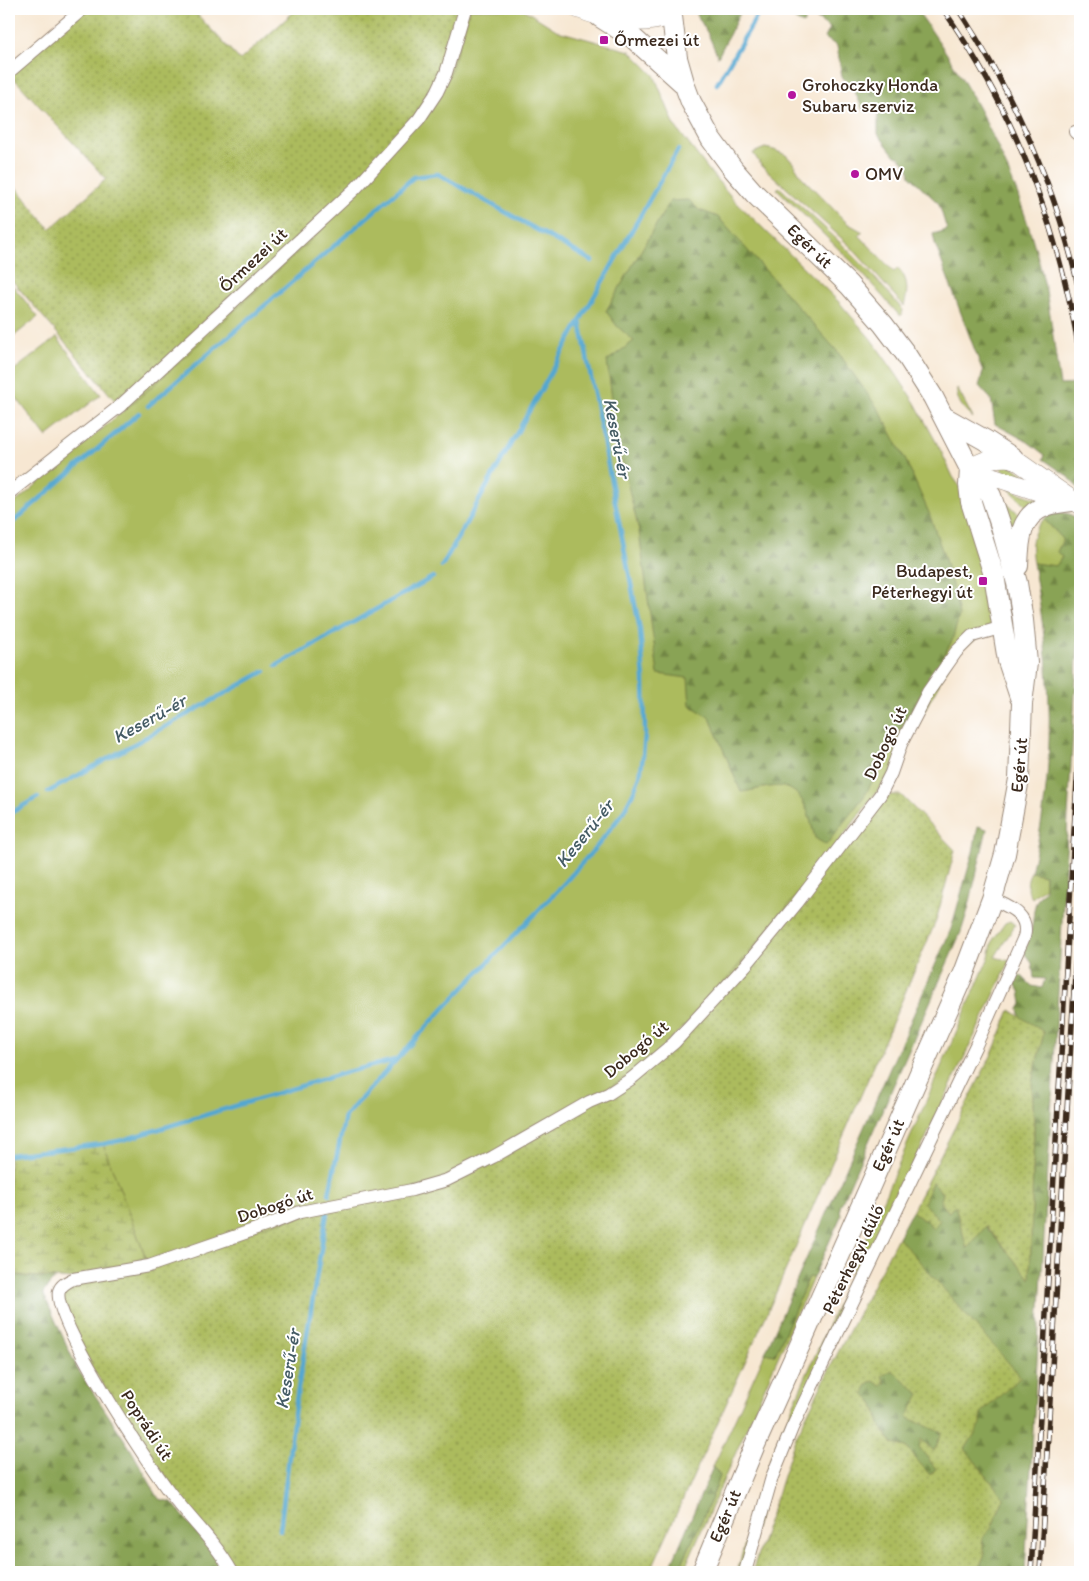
<svg xmlns="http://www.w3.org/2000/svg" width="1089" height="1581" font-family="Itim,sans-serif">
  <style>
    .grass { fill: #acbb5d; stroke: #74723e }
    .forest { fill: url(#forest-firs); stroke: #626639 }
    .wetland { fill: url(#wetland-marsh); stroke: #74723e }
    .park { fill: url(#park-dots); stroke: #74723e; fill-rule: evenodd }
    .lines { fill: none; stroke-linecap: round; stroke-linejoin: round }
    .stream { stroke: #54a7d0; stroke-width: 4.5 }
    .street-casing { stroke: #998878; stroke-width: 14 }
    .secondary-casing { stroke: #998878; stroke-width: 19 }
    .primary-casing { stroke: #998878; stroke-width: 22 }
    .street { stroke: #fff; stroke-width: 12 }
    .secondary { stroke: #fff; stroke-width: 18 }
    .primary { stroke: #fff; stroke-width: 20 }
    .rail-casing { stroke: #3b2a1e; stroke-width: 5.5 }
    .rail { stroke: #fff; stroke-width: 4; stroke-dasharray: 11; stroke-linecap: butt }
    .poi-dot { fill: #b5179e; stroke: #fff; stroke-width: 2 }
    .labels { text-anchor: middle; stroke-width: 4; stroke-linejoin: round; paint-order: stroke }
    .poi-label { font-size: 18px; fill: #3b2a1e; stroke: #fff; text-anchor: start }
    .street-label { font-size: 18px; fill: #3b2a1e; stroke: #fff }
    .water-label { font-size: 19px; font-style: italic; fill: #455c65; stroke: #fff }
  </style>
  <defs>
    <pattern id="forest-firs" width="22" height="20" patternUnits="userSpaceOnUse" patternTransform="scale(1.25)"><rect width="22" height="20" fill="#89a354"/><path d="M5 1l3.5 6h-7zM16 11l3.5 6h-7z" fill="#718545"/></pattern>
    <pattern id="wetland-marsh" width="20" height="14" patternUnits="userSpaceOnUse" patternTransform="scale(1.25)"><rect width="20" height="14" fill="#acbb5d"/><path d="M1 5h8M5 5V1M11 12h8M15 12V8" fill="none" stroke="#8d984c"/></pattern>
    <pattern id="park-dots" width="8" height="8" patternUnits="userSpaceOnUse" patternTransform="scale(1.25)"><rect width="8" height="8" fill="#acbb5d"/><path d="M2 2h.1M6 6h.1" fill="none" stroke="#8d984c" stroke-width="1.8" stroke-linecap="round"/></pattern>
  </defs>
  <rect width="100%" height="100%" fill="#fff"/>
  <filter id="ink" filterUnits="userSpaceOnUse"><feTurbulence type="fractalNoise" baseFrequency=".02" numOctaves="2"/><feDisplacementMap in="SourceGraphic" scale="10" xChannelSelector="R" yChannelSelector="G"/><feConvolveMatrix kernelMatrix="1 2 1 2 8 2 1 2 1" color-interpolation-filters="sRGB"/></filter>
  <filter id="wash" filterUnits="userSpaceOnUse"><feTurbulence type="fractalNoise" baseFrequency=".0096" numOctaves="4" result="noise"/><feDisplacementMap in="SourceGraphic" scale="20" xChannelSelector="R" yChannelSelector="G"/><feGaussianBlur stdDeviation="1.12" result="paint"/><feColorMatrix in="noise" values="0 0 0 0 0 0 0 0 0 0 0 0 0 0 0 0 0 1.4 0 .05"/><feComposite in="paint" operator="in"/></filter>
  <g filter="url(#wash)">
    <rect width="100%" height="100%" fill="#f7e7d2"/>
    <!-- grass -->
    <path class="grass" d="M 470,9 L 523,9 L 558,31 L 630,51 L 654,75 L 675,126 L 711,173 L 735,201 L 838,301 L 871,339 L 896,374 L 915,403 L 941,451 L 953,477 L 971,502 L 994,575 L 992,629 L 956,652 L 891,773 L 746,965 L 631,1079 L 447,1180 L 149,1266 L 103,1145 L 9,1155 L 9,508 L 155,384 L 315,236 L 358,191 Z
      M 765,148 L 774,150 L 786,155 L 794,164 L 801,176 L 847,223 L 863,232 L 859,235 L 894,272 L 898,268 C 909,279 908,292 904,306 L 851,247 L 761,165 L 753,153 Z
      M 779,187 C 825,227 864,263 903,310 L 902,315 L 899,315 L 853,263 L 777,189 Z
      M 9,281 L 38,317 L 9,340 Z
      M 57,337 L 101,395 L 46,437 L 9,388 L 9,374 Z
      M 957,388 L 973,418 C 965,410 955,401 957,388 Z
      M 1000,463 L 1012,466 L 1041,487 L 1004,474 Z
      M 1009,489 L 1039,500 L 1029,509 Z
      M 1002,500 L 1022,516 L 1014,534 Z
      M 986,504 L 1011,597 L 1021,673 L 982,505 Z
      M 1044,519 L 1063,539 L 1062,557 L 1056,567 L 1033,563 C 1030,546 1031,532 1044,519 Z
      M 1031,872 L 1045,875 L 1045,887 L 1032,898 C 1026,890 1026,880 1031,872 Z
      M 1010,921 L 1015,925 L 995,957 L 1010,961 L 784,1437 L 741,1572 L 737,1572 L 758,1496 L 772,1454 L 989,957 L 993,940 L 1005,923 Z
      M 809,1277 L 813,1278 L 683,1572 L 678,1572 L 710,1502 L 720,1476 L 713,1467 L 765,1353 L 775,1355 Z"/>
    <!-- forest -->
    <path class="forest" d="M 698,9 L 742,9 L 718,57 L 708,34 L 697,15 Z
      M 787,9 L 916,9 C 978,93 1024,189 1046,291 C 1052,322 1055,354 1060,385 L 1079,384 L 1080,489 L 1077,487 L 1069,477 L 1043,459 L 1045,455 L 1028,442 L 995,424 L 991,399 L 979,386 L 983,372 L 935,244 L 933,234 L 947,230 L 939,204 L 910,176 L 908,166 L 899,157 L 895,156 L 878,134 L 878,108 L 863,110 L 853,87 L 842,77 L 837,46 L 825,38 L 830,28 L 810,14 L 803,24 L 795,20 Z
      M 689,200 L 699,210 L 718,217 L 837,351 L 881,413 L 906,461 L 929,513 L 944,556 L 956,600 L 959,616 L 952,641 L 903,725 L 865,795 L 826,845 L 815,838 C 810,820 806,792 784,787 C 774,784 752,791 741,792 L 710,718 L 690,705 L 688,678 L 658,674 L 639,531 L 618,444 L 607,361 L 634,341 L 617,326 L 606,311 L 670,201 Z
      M 1060,512 L 1069,514 L 1080,520 L 1080,606 L 1025,1572 L 977,1572 L 985,1554 L 982,1538 L 991,1529 L 1004,1498 L 965,1449 L 980,1424 L 981,1413 L 898,1237 L 912,1211 L 923,1220 L 926,1217 L 940,1220 L 923,1204 L 932,1181 L 943,1195 L 948,1212 L 955,1204 L 967,1248 L 985,1226 L 1030,1278 L 1034,1128 L 1032,1082 L 1044,1032 L 1020,1017 L 1019,1009 L 1022,1004 L 1020,991 L 1013,981 L 1015,975 L 1022,976 L 1032,986 L 1042,988 L 1045,979 L 1034,978 L 1032,963 L 1024,953 C 1027,944 1030,936 1032,926 C 1035,910 1032,903 1045,890 L 1045,875 L 1031,872 C 1058,766 1052,669 1033,563 L 1056,566 L 1062,557 L 1057,552 L 1063,539 L 1044,519 L 1052,514 Z
      M 978,826 L 987,829 L 968,910 L 961,932 L 840,1207 L 841,1216 L 813,1278 L 809,1277 L 775,1355 L 765,1353 L 951,929 L 973,852 Z
      M 9,1275 L 55,1278 L 43,1293 L 77,1368 L 130,1448 L 159,1499 L 172,1502 L 228,1572 L 9,1572 Z
      M 892,1369 L 920,1394 L 942,1433 L 934,1451 L 922,1440 L 919,1446 L 936,1469 L 929,1475 L 906,1447 L 893,1444 L 881,1427 L 874,1405 L 865,1394 L 866,1386 Z
      M 713,1467 L 720,1476 L 710,1502 L 678,1572 L 668,1572 Z"/>
    <!-- wetland -->
    <path class="wetland" d="M 103,1144 L 149,1266 L 73,1279 L 9,1275 L 9,1155 Z"/>
    <!-- park -->
    <path class="park" d="M 83,9 L 192,9 L 240,60 L 297,9 L 470,9 L 450,74 L 358,191 L 315,236 L 155,384 L 124,411 L 9,277 L 9,179 L 50,229 L 106,179 L 9,73 Z
      M 880,795 L 901,795 L 955,850 L 936,921 L 765,1318 L 650,1572 L 237,1572 L 153,1460 L 78,1347 L 59,1291 L 62,1285 L 149,1266 L 268,1225 L 447,1180 L 589,1102 L 674,1043 Z
      M 1010,1010 L 1044,1032 L 1032,1082 L 1034,1128 L 1030,1279 L 986,1226 L 967,1249 L 955,1205 L 949,1212 L 940,1203 L 943,1194 L 932,1182 L 924,1204 L 940,1220 L 933,1229 L 926,1218 L 923,1220 L 912,1211 L 993,1052 Z
      M 898,1237 L 1021,1377 L 981,1413 L 981,1424 L 965,1449 L 1004,1498 L 991,1529 L 982,1538 L 985,1554 L 977,1572 L 752,1572 L 795,1439 L 832,1364 ZM 892,1370 L 920,1394 L 907,1417 L 942,1433 L 934,1451 L 921,1439 L 919,1447 L 936,1469 L 930,1475 L 906,1447 L 893,1444 L 881,1427 L 874,1405 L 865,1394 L 866,1386 L 874,1381 L 881,1386 L 885,1383 L 882,1376 Z"/>
    <g class="lines">
      <!-- stream -->
      <path class="stream" d="M 717,84 L 761,9
        M 148,406 L 414,177 L 438,174 L 592,261
        M 12,523 L 139,413
        M 442,566 L 580,321
        M 276,666 L 433,577
        M 48,792 L 265,671
        M 9,814 L 38,797
        M 9,1155 L 103,1144 L 123,1140 L 347,1072 L 395,1060
        M 329,1194 L 345,1116 L 444,1008 L 560,888 L 598,845 L 622,814 L 633,793 L 640,776 L 643,756 L 645,734 L 644,679 L 640,630 L 580,321 L 678,150
        M 280,1530 L 295,1407 L 327,1213"/>
    </g>
  </g>
  <g filter="url(#ink)">
    <g class="lines">
      <defs>
        <path id="street" d="M 9,72 L 83,9
          M 1075,132 L 1080,136
          M 9,493 L 120,406 L 356,188 L 419,119 L 437,92 L 446,73 L 465,9
          M 232,1572 C 216,1543 191,1520 171,1494 C 150,1467 51,1318 59,1291 C 61,1285 67,1282 73,1279 L 149,1266 L 268,1225 L 300,1212 L 412,1190 L 447,1180 L 493,1157 L 589,1102 L 608,1094 L 631,1079 L 674,1043 L 746,965 L 797,903 L 880,795 L 891,773 L 901,744 L 928,692 L 956,652 L 972,636 L 1003,627
          M 745,1572 L 772,1477 L 792,1428 L 976,1045 L 1024,937 C 1030,914 1009,907 992,899"/>
        <path id="secondary" d="M 578,9 C 609,21 640,27 672,16
          M 970,469 C 984,458 996,457 1013,458 L 1080,505
          M 970,469 L 1042,493 L 1063,498"/>
        <path id="primary" d="M 667,9 L 672,16 L 677,58 L 685,86 L 691,102 L 711,139 L 733,169 L 754,193 L 849,285 L 883,324 L 905,353 L 933,397 L 970,469 L 982,481 L 991,496 L 1001,526 L 1017,583 L 1023,620 L 1027,663 L 1022,704 L 1019,779 L 1005,854 L 992,899 L 964,973 L 800,1345 L 754,1447 L 702,1572
          M 600,17 L 633,38 L 684,84
          M 600,17 L 620,9
          M 944,417 L 985,440 L 1013,458
          M 970,469 L 969,485 L 971,502 L 994,575 L 1008,661 L 1020,697
          M 1018,566 C 1019,543 1019,515 1046,506 C 1054,503 1064,502 1073,501"/>
      </defs>
      <!-- street casing -->
      <use href="#street" class="street-casing"/>
      <!-- secondary casing -->
      <use href="#secondary" class="secondary-casing"/>
      <!-- primary casing -->
      <use href="#primary" class="primary-casing"/>
      <!-- street -->
      <use href="#street" class="street"/>
      <!-- secondary -->
      <use href="#secondary" class="secondary"/>
      <!-- primary -->
      <use href="#primary" class="primary"/>
      <defs>
        <path id="rail" d="M 943,9 C 1016,113 1060,232 1080,356
          M 958,9 C 1015,96 1058,192 1080,294
          M 1031,1572 L 1080,728
          M 1040,1572 L 1080,888"/>
      </defs>
      <!-- rail casing -->
      <use href="#rail" class="rail-casing"/>
      <!-- rail -->
      <use href="#rail" class="rail"/>
    </g>
  </g>
  <!-- markers -->
  <g class="poi-dot">
    <rect x="599" y="35" width="10" height="10" rx="2.5"/>
    <circle cx="792" cy="95" r="5"/>
    <circle cx="855" cy="174" r="5"/>
    <rect x="978" y="576" width="10" height="10" rx="2.5"/>
  </g>
  <g class="labels">
    <!-- poi labels -->
    <g class="poi-label">
      <text x="614" y="46">Őrmezei út</text>
      <text x="802" y="91">Grohoczky Honda<tspan x="802" dy="21">Subaru szerviz</tspan></text>
      <text x="865" y="180">OMV</text>
      <text x="973" y="577" text-anchor="end">Budapest,<tspan x="973" dy="21">Péterhegyi út</tspan></text>
    </g>
    <!-- street labels -->
    <g class="street-label">
      <text transform="translate(810 246) rotate(44)" y="6">Egér út</text>
      <text transform="translate(253 260) rotate(-43)" y="6">Őrmezei út</text>
      <text transform="translate(885 743) rotate(-65)" y="6">Dobogó út</text>
      <text transform="translate(1019 765) rotate(-85)" y="6">Egér út</text>
      <text transform="translate(636 1049) rotate(-40)" y="6">Dobogó út</text>
      <text transform="translate(888 1145) rotate(-66)" y="6">Egér út</text>
      <text transform="translate(275 1205) rotate(-18)" y="6">Dobogó út</text>
      <text transform="translate(853 1259) rotate(-64)" y="6">Péterhegyi dűlő</text>
      <text transform="translate(147 1425) rotate(57)" y="6">Poprádi út</text>
      <text transform="translate(725 1516) rotate(-67)" y="6">Egér út</text>
    </g>
    <!-- water labels -->
    <g class="water-label">
      <text transform="translate(618 438) rotate(79)" y="7">Keserű-ér</text>
      <text transform="translate(149 718) rotate(-29)" y="7">Keserű-ér</text>
      <text transform="translate(584 833) rotate(-51)" y="7">Keserű-ér</text>
      <text transform="translate(287 1369) rotate(-81)" y="7">Keserű-ér</text>
    </g>
  </g>
  <!-- margin -->
  <rect width="1089" height="1581" fill="none" stroke="#fff" stroke-width="30"/>
</svg>
